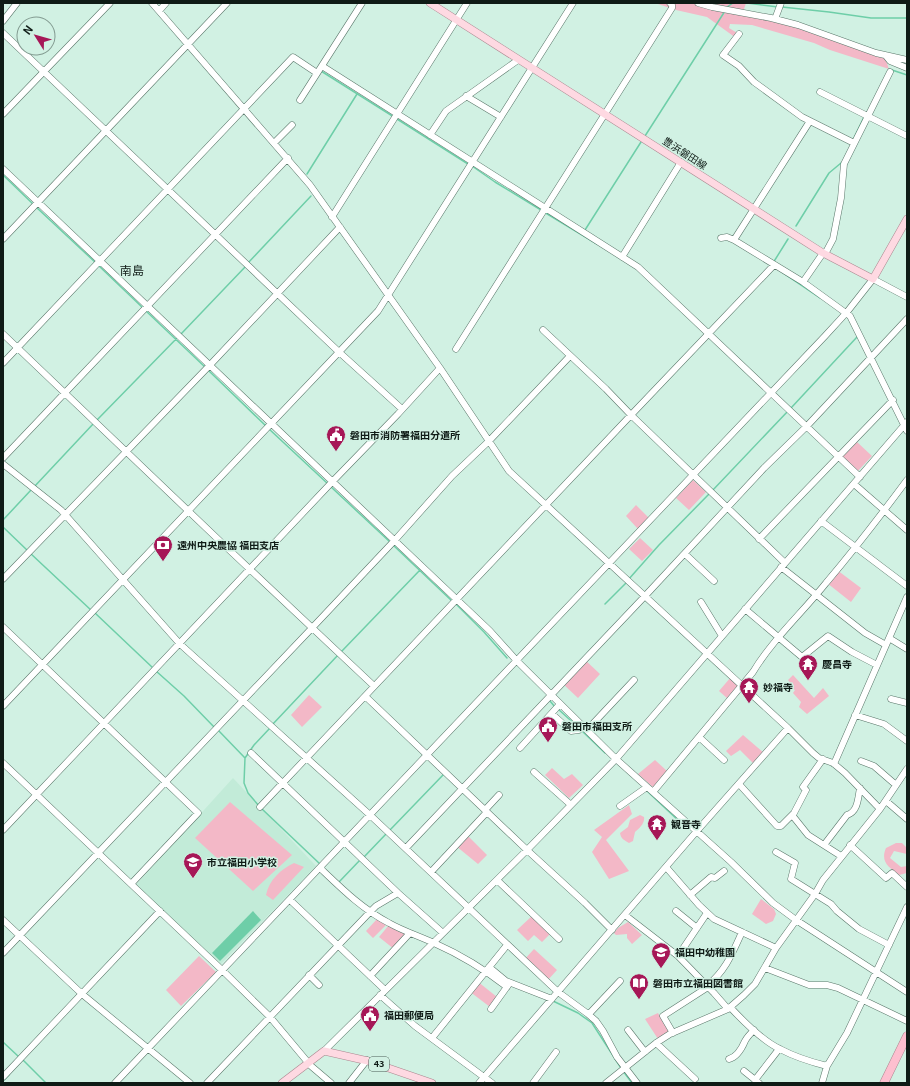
<svg xmlns="http://www.w3.org/2000/svg" width="910" height="1086" font-family="Georgia,'Noto Sans JP',serif">
  <style>
    .built { fill: #c2ebd8 }
    .green { fill: #f3b8c7 }
    .water { fill: #6ecea8 }
    .lines { fill: none; stroke-linecap: round; stroke-linejoin: round }
    .stream { stroke: #6ecea8; stroke-width: 1.5 }
    .minor-casing { stroke: #5a776a; stroke-width: 7 }
    .major-casing { stroke: #aa868e; stroke-width: 8 }
    .highway-casing { stroke: #aa868e; stroke-width: 9 }
    .minor { stroke: #fff; stroke-width: 6 }
    .major { stroke: #fed9e2; stroke-width: 7 }
    .highway { stroke: #fdbfcf; stroke-width: 8 }
    .labels { text-anchor: middle; stroke-width: 3; stroke-linejoin: round; paint-order: stroke }
    .shield { fill: #d1f1e3; stroke: #495b54; stroke-width: 1 }
    .shield-label { font-size: 9px; font-weight: bold; fill: #0f1b16 }
    .street-label { font-size: 10px; fill: #0f1b16; stroke: #d1f1e3 }
    .poi-label { font-size: 10px; font-weight: bold; fill: #0f1b16; stroke: #d1f1e3; text-anchor: start }
    .quarter-label { font-size: 12px; fill: #0f1b16; stroke: #d1f1e3 }
  </style>
  <rect width="100%" height="100%" fill="#d1f1e3"/>
  <!-- built -->
  <path class="built" d="M 233,778 L 316,866 L 218,967 L 136,885 Z"/>
  <!-- green -->
  <path class="green" d="M 655,3 L 746,3 L 743,12 L 774,19 L 885,58 L 889,69 L 830,50 L 814,43 L 752,25 L 730,24 L 729,28 L 739,34 L 736,38 L 707,17 L 676,10 Z
    M 857,442 L 872,456 L 856,473 L 841,458 Z
    M 693,480 L 706,492 L 689,510 L 676,498 Z
    M 636,505 L 649,518 L 638,529 L 626,516 Z
    M 640,538 L 653,550 L 642,561 L 629,549 Z
    M 837,570 L 861,588 L 851,602 L 827,583 Z
    M 584,659 L 600,674 L 578,698 L 562,683 Z
    M 793,675 L 814,698 L 823,688 L 829,696 L 807,714 L 799,707 L 801,702 L 793,693 L 795,690 L 790,687 L 792,685 L 788,680 Z
    M 731,677 L 740,685 L 728,699 L 719,691 Z
    M 309,695 L 322,707 L 302,727 L 291,715 Z
    M 743,735 L 764,753 L 754,764 L 740,750 L 731,756 L 726,751 Z
    M 655,760 L 667,771 L 654,788 L 638,774 Z
    M 552,768 L 564,779 L 572,774 L 583,785 L 569,798 L 545,775 Z
    M 230,802 L 292,855 L 253,891 L 195,838 Z
    M 629,805 L 632,814 L 606,840 L 629,871 L 609,879 L 592,852 L 602,837 L 594,830 Z
    M 640,815 L 644,817 C 645,823 640,828 635,832 L 633,841 L 629,843 C 624,840 621,839 620,833 L 628,827 L 630,820 Z
    M 466,834 L 487,855 L 478,864 L 456,846 Z
    M 896,843 L 902,843 L 907,848 L 907,854 L 894,851 L 890,858 L 901,867 L 907,866 L 907,873 L 899,875 C 889,867 880,862 886,848 Z
    M 294,863 L 304,867 L 273,900 L 266,895 C 269,880 281,869 294,863 Z
    M 761,899 L 774,909 L 776,914 L 773,921 L 766,924 L 752,914 Z
    M 533,915 L 552,932 L 542,942 L 534,935 L 528,941 L 517,930 Z
    M 377,919 L 386,925 L 373,938 L 366,931 Z
    M 628,922 L 642,935 L 632,944 L 627,938 L 627,934 L 616,935 L 614,933 L 618,928 Z
    M 389,925 L 410,933 L 394,949 L 379,937 Z
    M 534,949 L 557,970 L 547,981 L 524,960 Z
    M 199,956 L 216,972 L 181,1006 L 166,990 Z
    M 477,981 L 497,997 L 490,1007 L 469,991 Z
    M 658,1013 L 669,1032 L 658,1039 L 645,1019 Z"/>
  <!-- water -->
  <path class="water" d="M 253,911 L 261,920 L 220,961 L 212,953 Z"/>
  <g class="lines">
    <!-- stream -->
    <path class="stream" d="M 747,3 L 778,7
      M 727,7 L 733,3
      M 782,7 L 829,12 L 871,18 L 907,18
      M 321,71 L 394,117
      M 888,71 L 889,69 L 907,75
      M 397,119 L 468,164
      M 645,136 L 725,11
      M 853,140 L 864,117
      M 472,166 L 495,182 L 541,210
      M 307,174 L 357,94
      M 3,175 L 33,204
      M 36,207 L 96,263
      M 544,212 L 597,244
      M 796,226 L 829,173 L 841,163
      M 585,230 L 641,142
      M 248,263 L 311,196
      M 773,263 L 788,239
      M 99,266 L 144,309
      M 783,273 L 820,298
      M 146,311 L 206,368
      M 181,334 L 246,266
      M 209,371 L 266,426
      M 791,408 L 857,337
      M 97,420 L 178,337
      M 269,429 L 328,484
      M 330,486 L 390,542
      M 34,487 L 94,423
      M 712,491 L 788,411
      M 3,520 L 31,490
      M 3,527 L 28,551
      M 393,545 L 453,602
      M 30,553 L 92,611
      M 628,580 L 659,545 L 709,494
      M 456,604 L 484,632 L 507,658
      M 605,604 L 626,583
      M 95,613 L 153,668
      M 341,652 L 420,570
      M 156,671 L 184,696 L 215,728
      M 550,701 L 555,707
      M 558,709 L 579,728
      M 272,725 L 338,655
      M 218,730 L 245,758
      M 582,731 L 605,753
      M 648,792 L 680,822
      M 259,806 L 248,793 L 244,783 L 245,758 L 254,745 L 270,728
      M 262,809 L 320,864
      M 389,831 L 443,775
      M 364,857 L 386,834
      M 339,882 L 361,859
      M 553,1001 L 578,1013 L 592,1023 L 621,1068
      M 3,1042 L 19,1057
      M 22,1059 L 46,1083
      M 623,1071 L 632,1083
      M 3,1081 L 9,1075"/>
    <defs>
      <path id="minor" d="M 152,3 L 310,185 L 440,368 L 509,471 L 788,728 L 813,753 L 819,758 L 833,763 L 845,773 L 880,809 L 823,880 L 815,894 L 776,948 L 755,984 L 744,995 L 728,1009 L 670,1034 L 656,1043 L 606,1083
        M 698,3 L 712,7 L 771,18 L 798,25 L 876,53 L 907,60
        M 159,11 L 166,3
        M 775,19 L 781,3
        M 3,21 L 17,3
        M 3,33 L 339,352 L 402,409
        M 739,34 L 723,55 L 739,66 L 754,82 L 802,117 L 854,143
        M 886,56 L 890,61 L 907,68
        M 322,66 L 638,267 L 860,477
        M 820,92 L 907,136
        M 466,96 L 501,117
        M 300,100 L 362,3
        M 3,114 L 110,3
        M 430,135 L 446,111 L 518,60
        M 274,143 L 292,125
        M 3,169 L 490,631 L 517,661 L 616,759 L 731,862 L 773,903 L 796,920 L 907,992
        M 332,217 L 467,3
        M 721,238 L 727,237 L 734,240 L 803,282 L 850,316 L 907,431
        M 3,239 L 227,3
        M 734,240 L 810,121
        M 825,254 L 833,239 L 841,198 L 844,164 L 890,72
        M 622,257 L 681,162
        M 803,282 L 823,253
        M 543,330 L 606,389 L 631,415 L 785,563
        M 3,334 L 223,544 L 374,686
        M 456,349 L 672,8 L 672,5 L 670,3
        M 3,363 L 293,57 L 317,73
        M 3,458 L 288,158
        M 3,464 L 61,510 L 180,644 L 370,815 L 558,992 L 588,1014 L 596,1021 L 603,1031 L 617,1057 L 637,1083
        M 854,484 L 907,530
        M 821,521 L 907,586
        M 759,539 L 893,400
        M 685,554 L 714,581
        M 781,567 L 865,633 L 886,645
        M 3,579 L 210,365 L 340,227
        M 701,602 L 722,636
        M 745,609 L 802,657 L 828,636 L 852,652 L 877,665
        M 3,627 L 198,813 L 131,884
        M 889,638 L 907,649
        M 365,696 L 527,850 L 585,903 L 612,930
        M 891,699 L 907,703
        M 3,706 L 378,311 L 573,3
        M 552,714 L 571,731 L 579,730 L 583,726
        M 855,715 L 884,724 L 907,741
        M 587,730 L 634,680
        M 699,737 L 724,760
        M 520,748 L 560,704
        M 251,753 L 398,893 L 443,933
        M 861,761 L 874,766 L 896,785
        M 3,763 L 222,970 L 270,1017 L 311,1066 L 331,1083
        M 834,764 L 907,597
        M 534,772 L 571,805
        M 739,784 L 777,826 L 781,826 L 794,813 L 806,790 L 803,787 L 823,759
        M 653,792 L 753,672 C 773,639 802,613 826,583 C 854,550 881,515 907,480
        M 886,801 L 907,819
        M 620,806 L 647,787
        M 260,807 L 631,415 L 774,265
        M 880,809 L 907,769
        M 485,810 L 499,795
        M 792,815 L 808,835 L 841,856
        M 3,830 L 333,481 L 398,414 L 440,368
        M 824,845 L 847,815 C 858,812 858,798 860,788
        M 850,845 L 886,878 L 892,873 L 907,887
        M 406,848 L 645,596 L 764,468 L 807,426 L 907,319
        M 776,852 L 795,863 L 791,879 L 831,904 L 837,911 L 859,929 L 889,945
        M 666,867 L 699,905 L 714,919 L 776,948
        M 320,868 C 341,888 362,909 389,923 C 403,931 419,936 434,943 C 461,955 484,969 507,987
        M 431,872 L 487,812
        M 497,880 L 559,939
        M 690,895 L 711,877 L 715,878 L 724,871
        M 290,900 L 385,990
        M 676,911 L 697,928
        M 625,915 L 678,956 L 714,993 L 728,1009
        M 3,920 L 82,994 L 190,1083
        M 3,953 L 312,628 L 395,540 L 452,476 L 489,441 L 570,356
        M 678,956 L 707,913
        M 489,967 L 506,981 L 552,999
        M 765,968 L 809,985 L 827,985 L 838,988 L 907,1021
        M 309,975 L 319,985
        M 370,976 L 410,933
        M 707,986 C 726,970 732,954 742,932
        M 380,995 L 415,1026 L 492,1083
        M 730,1007 C 743,1021 763,1041 780,1049 C 795,1057 811,1062 827,1066
        M 491,1009 L 509,984
        M 589,1014 L 620,981
        M 628,1030 L 645,1052
        M 673,1033 L 663,1016 L 708,987
        M 432,1038 L 507,945
        M 656,1043 L 695,1079
        M 324,1051 L 527,850 L 616,759 L 907,422
        M 729,1059 C 737,1057 742,1048 745,1041 C 747,1037 751,1033 754,1030
        M 744,1071 L 759,1083
        M 3,1077 L 160,911
        M 755,1080 L 779,1049
        M 115,1083 L 825,336 L 847,312 L 873,279 L 907,297
        M 207,1083 L 370,912 L 376,906 L 398,893
        M 349,1083 L 367,1060
        M 479,1083 L 696,832 L 788,728
        M 533,1083 L 556,1052
        M 822,1083 L 827,1066 L 847,1033 L 907,907"/>
      <path id="major" d="M 430,3 L 823,253 L 873,279 L 907,219
        M 282,1083 L 324,1051 L 368,1061 L 432,1083"/>
      <path id="highway" d="M 884,1083 L 907,1036"/>
    </defs>
    <!-- minor casing -->
    <use href="#minor" class="minor-casing"/>
    <!-- major casing -->
    <use href="#major" class="major-casing"/>
    <!-- highway casing -->
    <use href="#highway" class="highway-casing"/>
    <!-- minor -->
    <use href="#minor" class="minor"/>
    <!-- major -->
    <use href="#major" class="major"/>
    <!-- highway -->
    <use href="#highway" class="highway"/>
  </g>
  <!-- icons -->
  <defs>
    <symbol id="civic-pin" viewBox="-11 -11 22 30"><path d="M0 17L-7.5 6A9.5 9.5 0 1 1 7.5 6Z" fill="#a61757" stroke="#d1f1e3"/><path d="M-.6-6.5H3V-4.5H.6V-3L4-1V1h2V6H-6V1h2V-1L-.6-3ZM-1.2 2.5V6h2.4V2.5Z" fill="#fff"/></symbol>
    <symbol id="bank-pin" viewBox="-11 -11 22 30"><path d="M0 17L-7.5 6A9.5 9.5 0 1 1 7.5 6Z" fill="#a61757" stroke="#d1f1e3"/><path d="M-6-4H6V4H-6ZM0-2.3a2.3 2.3 0 1 0 0 4.6a2.3 2.3 0 1 0 0-4.6Z" fill="#fff"/></symbol>
    <symbol id="temple-pin" viewBox="-11 -11 22 30"><path d="M0 17L-7.5 6A9.5 9.5 0 1 1 7.5 6Z" fill="#a61757" stroke="#d1f1e3"/><path d="M0-6L5-2H3V0L6.5 2.5H4V6H1.5V3h-3V6H-4V2.5H-6.5L-3 0V-2H-5Z" fill="#fff"/></symbol>
    <symbol id="school-pin" viewBox="-11 -11 22 30"><path d="M0 17L-7.5 6A9.5 9.5 0 1 1 7.5 6Z" fill="#a61757" stroke="#d1f1e3"/><path d="M0-5L7-2L0 1L-7-2ZM-4 1L0 2.5L4 1V4Q0 6-4 4Z" fill="#fff"/></symbol>
    <symbol id="library-pin" viewBox="-11 -11 22 30"><path d="M0 17L-7.5 6A9.5 9.5 0 1 1 7.5 6Z" fill="#a61757" stroke="#d1f1e3"/><path d="M-6-4Q-3-5.5-.7-3.5V5Q-3 3-6 4ZM6-4Q3-5.5 .7-3.5V5Q3 3 6 4Z" fill="#fff"/></symbol>
  </defs>
  <g fill-rule="evenodd">
    <use href="#civic-pin" x="325" y="424" width="22" height="30"/>
    <use href="#bank-pin" x="152" y="534" width="22" height="30"/>
    <use href="#temple-pin" x="797" y="653" width="22" height="30"/>
    <use href="#temple-pin" x="738" y="676" width="22" height="30"/>
    <use href="#civic-pin" x="537" y="715" width="22" height="30"/>
    <use href="#temple-pin" x="646" y="813" width="22" height="30"/>
    <use href="#school-pin" x="182" y="851" width="22" height="30"/>
    <use href="#school-pin" x="650" y="941" width="22" height="30"/>
    <use href="#library-pin" x="628" y="972" width="22" height="30"/>
    <use href="#civic-pin" x="359" y="1004" width="22" height="30"/>
  </g>
  <g class="labels">
    <!-- shield labels -->
    <rect class="shield" x="369" y="1057" width="20" height="14" rx="3"/>
    <g class="shield-label">
      <text x="379" y="1067">43</text>
    </g>
    <!-- street labels -->
    <g class="street-label">
      <text transform="translate(685 153) rotate(33)" y="4">豊浜磐田線</text>
    </g>
    <!-- poi labels -->
    <g class="poi-label">
      <text x="350" y="439">磐田市消防署福田分遣所</text>
      <text x="177" y="549">遠州中央農協 福田支店</text>
      <text x="822" y="668">慶昌寺</text>
      <text x="763" y="691">妙福寺</text>
      <text x="562" y="730">磐田市福田支所</text>
      <text x="671" y="828">観音寺</text>
      <text x="207" y="866">市立福田小学校</text>
      <text x="675" y="956">福田中幼稚園</text>
      <text x="653" y="987">磐田市立福田図書館</text>
      <text x="384" y="1019">福田郵便局</text>
    </g>
    <!-- quarter labels -->
    <g class="quarter-label">
      <text x="132" y="275">南島</text>
    </g>
  </g>
  <!-- border -->
  <rect width="910" height="1086" fill="none" stroke="#0f1b16" stroke-width="8"/>
  <!-- north arrow -->
  <g transform="translate(36 36) rotate(307)"><circle r="19" fill="#d1f1e3" stroke="#839b91"/>
  <path d="M0-3L7 15L0 10L-7 15Z" fill="#a61757"/>
  <text y="-6" font-size="11" font-weight="bold" text-anchor="middle" fill="#0f1b16">N</text>
  </g>
</svg>
